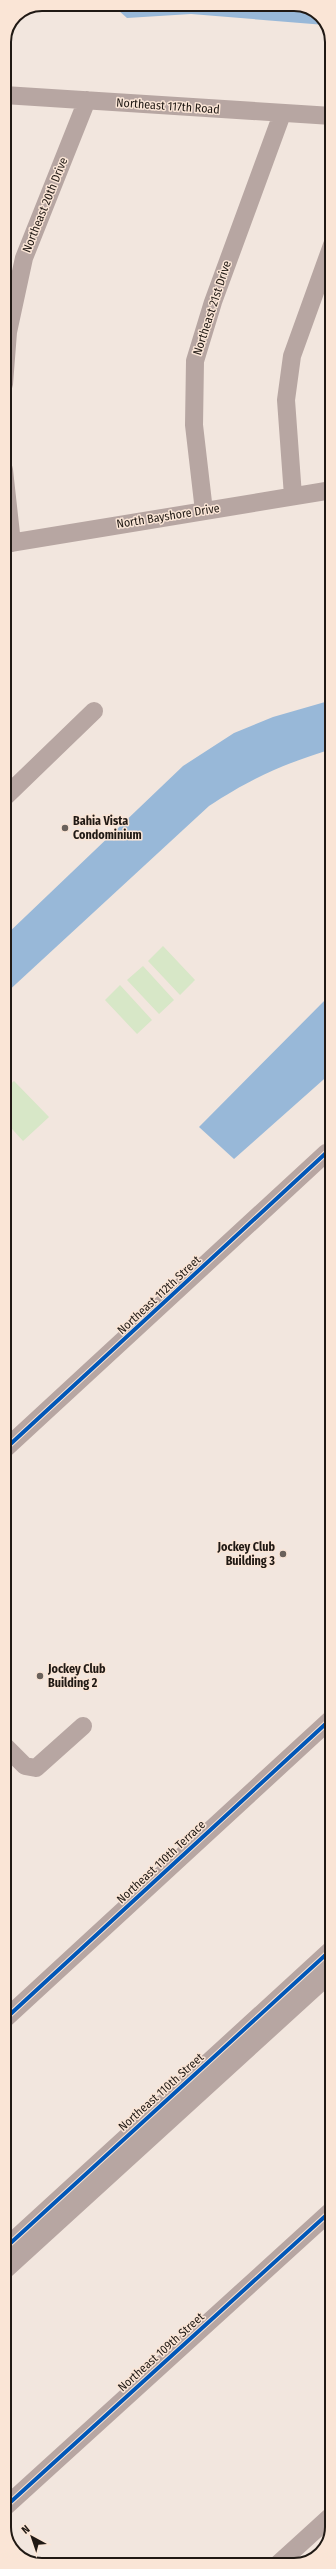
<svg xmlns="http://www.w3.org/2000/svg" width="336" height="2569" font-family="'Fira Sans Condensed',sans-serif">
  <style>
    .green { fill: #d7e7c7 }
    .water { fill: #98b8d8 }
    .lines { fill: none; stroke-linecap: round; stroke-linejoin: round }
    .minor { stroke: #b7a6a2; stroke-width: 18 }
    .cycleway-casing { stroke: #fae5d6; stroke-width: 6 }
    .cycleway { stroke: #0057b8; stroke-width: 4 }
    .poi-dot { fill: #6a615b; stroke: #fae5d6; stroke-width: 1.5 }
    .labels { text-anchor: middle; stroke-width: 3; stroke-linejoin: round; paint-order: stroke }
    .street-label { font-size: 12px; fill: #201914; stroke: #fae5d6 }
    .poi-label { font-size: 12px; font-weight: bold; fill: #201914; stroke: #fae5d6; text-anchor: start }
    .rim { fill: none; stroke: #201914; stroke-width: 2 }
  </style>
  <rect width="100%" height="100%" fill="#f2e6de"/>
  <!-- green -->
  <path class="green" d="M 163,946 L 195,980 L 180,995 L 148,961 Z
    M 143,966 L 174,1000 L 159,1014 L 127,980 Z
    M 120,985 L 152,1020 L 137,1034 L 105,1000 Z
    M 14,1081 L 49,1117 L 23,1141 L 4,1120 L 4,1090 Z"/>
  <!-- water -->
  <path class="water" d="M 42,4 L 298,4 L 321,15 L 325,25 L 191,14 L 127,18 L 118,10 L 91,12 L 31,9 Z
    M 332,700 L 332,749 C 283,764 252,778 209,806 L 4,995 L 4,937 L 183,766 L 234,733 L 273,717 Z
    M 332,993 L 332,1072 L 234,1159 L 199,1127 Z"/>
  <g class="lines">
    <!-- minor -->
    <path class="minor" d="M 4,95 L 332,116
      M 4,384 L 8,332 L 24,258 L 87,100
      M 4,470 L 12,543
      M 293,496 L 286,400 L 292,356 L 332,245
      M 204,511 L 194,425 L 195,361 L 213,302 L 282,114
      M 4,544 L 332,490
      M 4,798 L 94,711
      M 4,1450 L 326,1153
      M 4,1745 L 25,1766 L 36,1768 L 83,1726
      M 4,2020 L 332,1718
      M 4,2249 L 332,1949
      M 4,2271 L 332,1972
      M 4,2508 L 332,2210
      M 277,2565 L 332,2515"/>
    <defs>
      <path id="cycleway" d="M 4,1450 L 326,1153
        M 4,2020 L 332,1718
        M 4,2249 L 332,1949
        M 4,2508 L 332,2210"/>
    </defs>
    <!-- cycleway casing -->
    <use href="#cycleway" class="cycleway-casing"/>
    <!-- cycleway -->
    <use href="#cycleway" class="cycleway"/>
  </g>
  <!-- markers -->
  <g class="poi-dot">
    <circle cx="65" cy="828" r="4"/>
    <circle cx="283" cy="1554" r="4"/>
    <circle cx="40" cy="1676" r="4"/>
  </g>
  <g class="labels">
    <!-- street labels -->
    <g class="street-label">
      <text transform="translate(168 106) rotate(4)" y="4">Northeast 117th Road</text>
      <text transform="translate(45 205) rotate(-68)" y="4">Northeast 20th Drive</text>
      <text transform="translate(212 308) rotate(-72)" y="4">Northeast 21st Drive</text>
      <text transform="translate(168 516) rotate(-9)" y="4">North Bayshore Drive</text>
      <text transform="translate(159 1295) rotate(-43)" y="4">Northeast 112th Street</text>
      <text transform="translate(161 1862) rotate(-43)" y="4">Northeast 110th Terrace</text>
      <text transform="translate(161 2092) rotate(-42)" y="4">Northeast 110th Street</text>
      <text transform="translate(161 2352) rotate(-42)" y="4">Northeast 109th Street</text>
    </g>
    <!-- poi labels -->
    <g class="poi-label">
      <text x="73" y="825">Bahia Vista<tspan x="73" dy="14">Condominium</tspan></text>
      <text x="275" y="1551" text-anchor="end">Jockey Club<tspan x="275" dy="14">Building 3</tspan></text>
      <text x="48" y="1673">Jockey Club<tspan x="48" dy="14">Building 2</tspan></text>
    </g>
  </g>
  <!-- crop -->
  <path d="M0 0H336V2569H0ZM42 11H294A31 31 0 0 1 325 42V2527A31 31 0 0 1 294 2558H42A31 31 0 0 1 11 2527V42A31 31 0 0 1 42 11Z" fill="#fae5d6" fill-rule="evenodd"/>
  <path class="rim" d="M42 11H294A31 31 0 0 1 325 42V2527A31 31 0 0 1 294 2558H42A31 31 0 0 1 11 2527V42A31 31 0 0 1 42 11Z"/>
  <!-- north arrow -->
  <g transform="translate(32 2537) rotate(320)" stroke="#fae5d6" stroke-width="3" paint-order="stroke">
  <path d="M0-3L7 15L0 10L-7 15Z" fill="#201914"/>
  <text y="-6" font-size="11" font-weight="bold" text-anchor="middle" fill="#201914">N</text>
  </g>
</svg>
